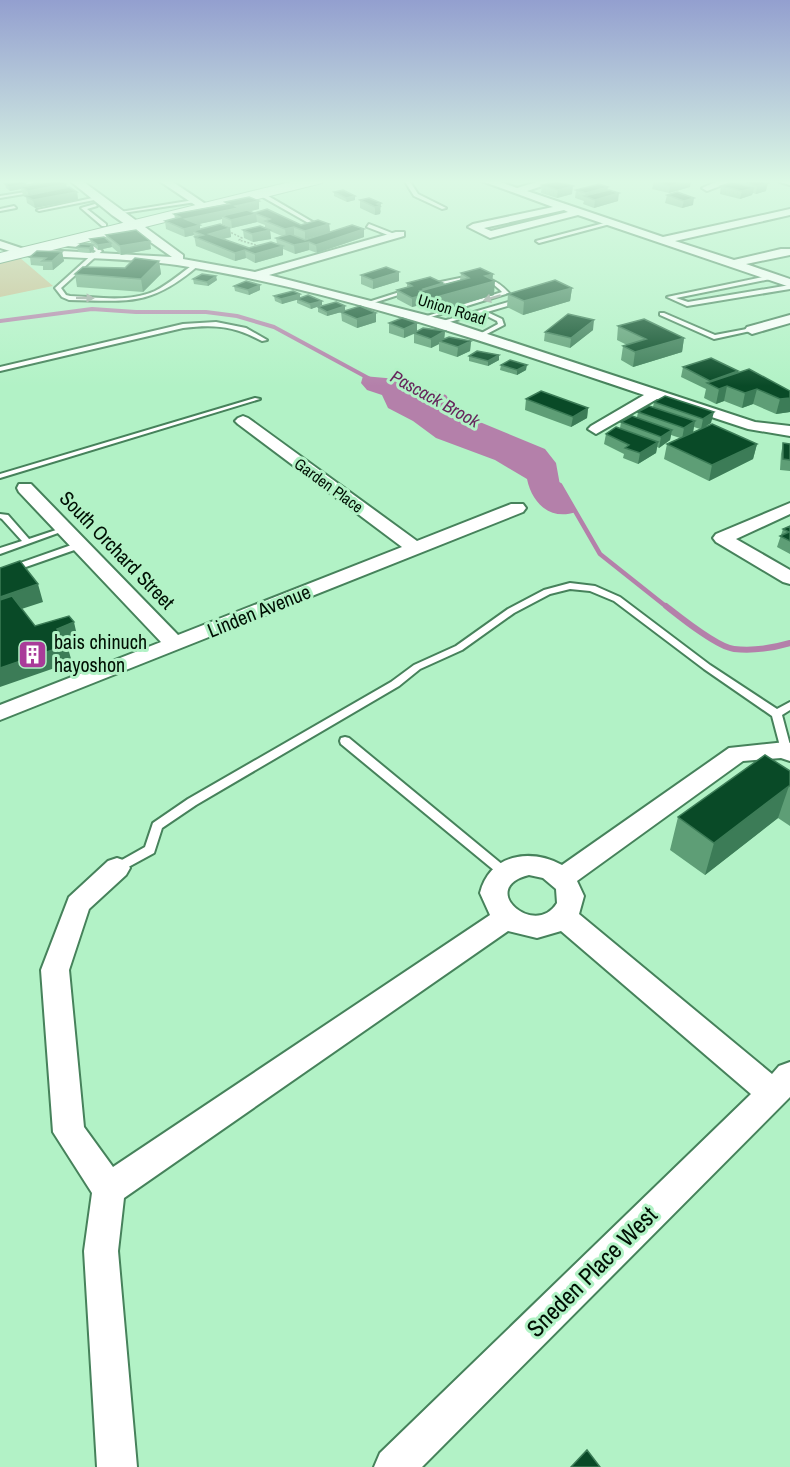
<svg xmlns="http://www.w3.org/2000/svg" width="790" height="1467" font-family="'Archivo Narrow',sans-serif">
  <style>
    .green { fill: #c8bb8d }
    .water { fill: #b480aa }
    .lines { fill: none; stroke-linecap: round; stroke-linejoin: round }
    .stream-far2 { stroke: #b480aa; stroke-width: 4 }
    .stream-far1 { stroke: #b480aa; stroke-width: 4.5 }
    .stream { stroke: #b480aa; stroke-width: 6 }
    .lane-casing { stroke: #46825b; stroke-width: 4 }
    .street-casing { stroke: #46825b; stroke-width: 4 }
    .secondary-casing { stroke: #46825b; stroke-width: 2 }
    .path { stroke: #5a8366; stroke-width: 1.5; stroke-dasharray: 2 1.5; stroke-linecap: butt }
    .lane { fill: #fff; fill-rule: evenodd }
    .street { fill: #fff; fill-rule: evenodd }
    .secondary { fill: #fff; fill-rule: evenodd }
    .wall { fill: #5e9e76; fill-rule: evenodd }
    .shaded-wall { fill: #3c7c57 }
    .building { fill: #094a27; stroke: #3c7c57; stroke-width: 1.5 }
    .oneway { fill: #999f9b }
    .labels { text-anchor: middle; stroke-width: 6; stroke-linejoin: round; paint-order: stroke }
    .far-street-label { font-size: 16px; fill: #001004; stroke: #b2f2c6 }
    .far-water-label { font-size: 18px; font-style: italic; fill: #66275c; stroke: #b2f2c6 }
    .street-label { font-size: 20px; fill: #001004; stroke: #b2f2c6 }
    .poi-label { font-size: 20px; fill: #001004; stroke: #b2f2c6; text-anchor: start }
    .near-street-label { font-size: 24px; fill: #001004; stroke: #b2f2c6 }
  </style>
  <rect width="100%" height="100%" fill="#b2f2c6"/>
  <!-- green -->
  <path class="green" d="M 19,257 L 53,286 L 0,297 L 0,262 Z"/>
  <!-- water -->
  <path class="water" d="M 363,376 L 397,379 L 446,395 L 458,413 L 545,449 L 556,463 L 560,485 L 576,512 C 550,521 532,503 527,479 L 495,460 L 436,438 L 413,421 L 388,408 L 382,395 L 367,390 L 361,383 Z"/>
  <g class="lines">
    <!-- stream-far2 -->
    <path class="stream-far2" d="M 0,321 L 92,309 L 136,312 L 206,312 L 237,316 L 274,327 L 370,379"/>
    <!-- stream-far1 -->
    <path class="stream-far1" d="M 554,482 L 560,485 L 600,554 L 668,608"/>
    <!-- stream -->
    <path class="stream" d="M 666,606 C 680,617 717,647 734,649 C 752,651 773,648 790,643"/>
    <defs>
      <path id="lane" d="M 36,180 L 47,180 L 14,187 L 12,186 Z
        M 404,180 L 409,180 L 418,194 L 446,208 L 442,209 L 414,196 Z
        M 38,190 L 36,192 L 0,198 L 0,196 Z
        M 259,193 L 263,193 L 316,224 L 312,225 L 259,195 Z
        M 97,197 L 99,199 L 39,211 L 37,210 Z
        M 194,200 L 196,202 L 116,214 L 114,213 Z
        M 95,204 L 97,206 L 87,209 L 106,224 L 106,226 L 102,226 L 81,208 Z
        M 14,206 L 16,208 L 0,211 L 0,209 Z
        M 608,222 L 610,224 L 539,243 L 536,241 Z
        M 369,224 L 397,235 L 398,236 L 393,237 L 367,227 Z
        M 58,242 L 91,245 L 102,251 L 61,288 L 66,295 L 70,296 C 98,297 128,303 155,291 C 169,284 181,273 194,264 L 199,265 C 150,307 129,301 69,300 L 62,297 L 55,288 L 96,251 L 90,248 L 56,245 Z
        M 773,275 L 775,276 L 775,278 L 676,298 L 688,302 L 790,285 L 790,289 L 687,306 L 667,297 Z
        M 460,278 C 482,276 493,276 509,293 L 421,320 L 421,318 L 502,292 C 499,289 495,285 491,283 C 476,276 445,284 429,287 L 426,285 Z
        M 409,289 L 414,290 L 367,305 L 362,304 Z
        M 519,299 L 522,301 L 521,302 L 487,312 L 502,319 L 504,325 L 481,337 L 476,336 L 498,324 L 497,321 L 481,313 L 439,325 L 436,323 Z
        M 660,313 L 664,313 L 715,335 L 752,328 L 755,330 L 714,339 L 660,315 Z
        M 216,322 L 246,328 L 267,340 L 262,341 C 234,326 215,324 183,328 L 0,371 L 0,367 L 183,324 Z
        M 255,398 L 260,399 L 0,478 L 0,474 Z
        M 0,514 L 8,515 L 29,539 L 65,527 L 69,529 L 0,554 L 0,548 L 22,541 L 2,519 L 0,518 Z
        M 80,542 L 84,545 L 83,547 L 0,576 L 0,570 Z
        M 570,583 L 595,586 L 620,597 L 710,665 L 777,709 L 790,702 L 790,710 L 782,715 L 790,745 L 790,753 L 782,753 L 781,750 L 772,716 L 704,669 L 614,601 L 590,591 L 570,589 L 550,594 L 514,613 L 462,650 L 420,669 L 399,686 L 196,805 L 162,828 L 154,853 L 121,871 L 117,873 L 113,871 L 111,868 L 113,865 L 145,847 L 153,823 L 188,799 L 391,682 L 414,665 L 456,646 L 508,609 L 544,590 Z
        M 345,737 L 349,738 L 509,870 L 511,873 L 509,876 L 505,878 L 501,876 L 341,744 L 340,741 L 341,738 Z"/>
      <path id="street" d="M 69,180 L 81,180 L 183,255 L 183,259 L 255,272 L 396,232 L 404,232 L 404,236 L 269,275 L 445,320 L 755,422 L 790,426 L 790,436 L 748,429 L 657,399 L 596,434 L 588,429 L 591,426 L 644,395 C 491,344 337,290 177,265 C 129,258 72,258 23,255 L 0,248 L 0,241 L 24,249 L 172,257 L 112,215 Z
        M 158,180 L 170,180 L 210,207 L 201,209 Z
        M 479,180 L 495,180 L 517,188 L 543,180 L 560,180 L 527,191 L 663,237 L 790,209 L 790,215 L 675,241 L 734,260 L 781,249 L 790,249 L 790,255 L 746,264 L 790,279 L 790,287 L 578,215 L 490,238 L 468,227 L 473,224 L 553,207 ZM 564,210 L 568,212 L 491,231 L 484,228 Z
        M 720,180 L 736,180 L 707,191 L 702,188 Z
        M 778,180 L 790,180 L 790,185 L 780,182 Z
        M 790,315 L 790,323 L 752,334 L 745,330 L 747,327 Z
        M 243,416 L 248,418 L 417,541 L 511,504 L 523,504 L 526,508 L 523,512 L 0,720 L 0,705 L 161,642 L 19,492 L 17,488 L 19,484 L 31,484 L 178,635 L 402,547 L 238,424 L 235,421 L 238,418 Z
        M 790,503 L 790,514 L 736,539 L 790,570 L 790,584 L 783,582 L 716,542 L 713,538 L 716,534 Z
        M 786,742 L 790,743 L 790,761 L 781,758 L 743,761 L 577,881 L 584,896 L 579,914 L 772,1074 L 779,1066 L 790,1062 L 790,1097 L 422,1467 L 374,1467 L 380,1453 L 751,1094 L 561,931 L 537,938 L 508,931 L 124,1198 L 118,1251 L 137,1467 L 97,1467 L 84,1251 L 92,1193 L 53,1132 L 41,970 L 69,897 L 108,861 L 117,858 L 126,861 L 130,868 L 126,875 L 89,909 L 69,970 L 84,1127 L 113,1167 L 490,915 L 480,893 C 490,854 530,848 562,865 L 729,748 ZM 529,875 L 543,878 L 556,889 L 557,903 C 535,939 476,888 529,875 Z"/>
      <path id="secondary" d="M 298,180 L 323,180 L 322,183 L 0,263 L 0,253 Z"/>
    </defs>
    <!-- lane casing -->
    <use href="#lane" class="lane-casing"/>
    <!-- street casing -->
    <use href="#street" class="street-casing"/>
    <!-- secondary casing -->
    <use href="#secondary" class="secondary-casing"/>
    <!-- path -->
    <path class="path" d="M 228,231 L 242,238 L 239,240 L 259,246"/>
    <!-- lane -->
    <use href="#lane" class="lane"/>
    <!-- street -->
    <use href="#street" class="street"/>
    <!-- secondary -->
    <use href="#secondary" class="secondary"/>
  </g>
  <!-- wall -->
  <path class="wall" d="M 655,180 L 691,180 L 690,187 L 669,193 L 652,189 L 654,181 Z
    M 758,180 L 766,191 L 756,194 L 753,193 L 752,195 L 740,199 L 720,194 L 721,186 L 737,183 L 738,181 Z
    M 5,184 L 26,184 L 26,186 L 67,188 L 77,192 L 78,200 L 35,208 L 27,203 L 26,197 L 23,195 L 21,189 L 10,191 L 6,188 Z
    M 542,185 L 572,194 L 557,198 L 541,193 Z
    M 576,190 L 608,190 L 618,201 L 594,208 L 583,204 L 584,201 L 575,198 Z
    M 334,192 L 355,200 L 347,202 L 334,196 Z
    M 677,192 L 693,205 L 682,208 L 665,203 L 667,195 Z
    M 369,198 L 381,211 L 380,214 L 375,215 L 360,208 L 360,200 Z
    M 259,201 L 259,209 L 250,211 L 301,225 L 329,224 L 330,232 L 364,229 L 364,237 L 317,253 L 309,250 L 295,254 L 283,249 L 283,255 L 255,263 L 246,258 L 235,261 L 196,246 L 194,235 L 185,237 L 166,229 L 165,221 L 175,218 L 174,214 L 226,204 L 225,202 ZM 222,219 L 222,224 L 232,228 L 257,222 L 265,225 L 265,228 L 243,230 L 244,238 L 253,242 L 271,239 L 270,231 L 282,236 L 276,238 L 277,244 L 249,248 L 223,239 L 231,237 L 230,228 L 200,229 L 198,224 Z
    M 106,235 L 151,249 L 121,255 L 112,247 L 98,250 L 91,243 L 90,239 L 107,240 Z
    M 81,244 L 94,249 L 90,253 L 78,252 L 77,247 Z
    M 62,252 L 64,261 L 53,270 L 43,270 L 43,266 L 31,265 L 30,257 Z
    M 159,261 L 161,274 L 143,292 L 77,287 L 75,274 L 125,268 Z
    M 461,273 L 493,274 L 492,280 L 494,295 L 433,312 L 420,305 L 412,307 L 397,299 L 397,290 L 407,287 L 407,283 L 442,285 L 460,280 Z
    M 361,275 L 399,281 L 373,289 L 361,284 Z
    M 193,279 L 217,280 L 208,286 L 194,284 Z
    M 260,285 L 260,290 L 249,295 L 235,291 L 234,286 Z
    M 572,288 L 570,301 L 523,315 L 507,307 L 508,294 Z
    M 300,294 L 300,298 L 322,301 L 322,305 L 311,309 L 297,303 L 297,299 L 282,304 L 275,301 L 274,296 Z
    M 318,307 L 376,313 L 376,322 L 357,328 L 342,321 L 341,312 L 327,316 L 318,312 Z
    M 389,323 L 417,323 L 417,332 L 445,331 L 444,339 L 471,341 L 470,351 L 457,357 L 439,351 L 439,344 L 431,348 L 414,343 L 414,334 L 404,338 L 389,333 Z
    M 618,326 L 684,338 L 682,352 L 633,367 L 621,360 L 623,346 L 627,345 L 617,340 Z
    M 593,330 L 570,348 L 544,341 L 545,332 Z
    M 469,356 L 499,360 L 488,366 L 469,361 Z
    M 501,365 L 526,370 L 517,375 L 500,370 Z
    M 683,367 L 738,371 L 738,373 L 790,391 L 790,412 L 776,414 L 753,404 L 742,408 L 724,401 L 716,404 L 704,398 L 706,389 L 681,377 Z
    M 665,396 L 711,423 L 706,426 L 757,444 L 753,459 L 709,481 L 664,459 L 667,444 L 680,438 L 671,435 L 670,440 L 659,448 L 657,447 L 656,453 L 638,464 L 623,458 L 624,454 L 604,444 L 606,434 L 620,428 L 621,422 L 637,417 L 638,412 L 653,407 L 654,402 ZM 694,427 L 700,429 L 690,433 L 693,432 Z
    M 526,399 L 588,408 L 587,418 L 571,427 L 525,410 Z
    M 783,443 L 790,444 L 790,471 L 780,470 L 781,454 Z
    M 790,526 L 790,554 L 777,547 L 783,529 Z
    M 790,771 L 790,826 L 778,818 L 705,875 L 670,850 L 678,817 Z"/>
  <!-- shaded-wall -->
  <path class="shaded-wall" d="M 688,180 L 691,180 L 690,187 L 669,193 L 670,186 Z
    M 768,183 L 766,191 L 756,194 L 757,186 Z
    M 26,184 L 27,188 L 21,187 L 21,189 L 10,191 L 9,187 Z
    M 66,184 L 68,192 L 29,198 L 28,191 Z
    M 573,186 L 572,194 L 557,198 L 558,190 Z
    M 608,187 L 607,195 L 585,197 L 586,193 Z
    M 754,188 L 752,195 L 740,199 L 742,191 Z
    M 77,192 L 78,200 L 35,208 L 33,200 Z
    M 619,193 L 618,201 L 594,208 L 595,200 Z
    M 355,196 L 355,200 L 347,202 L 346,198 Z
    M 694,198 L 693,205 L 682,208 L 684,201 Z
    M 259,201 L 259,209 L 239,214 L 222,216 L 222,219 L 186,227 L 185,219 Z
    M 381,203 L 380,214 L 375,215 L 375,207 L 377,204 Z
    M 256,214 L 257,222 L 232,228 L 231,220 Z
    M 329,224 L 330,232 L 305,239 L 305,231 Z
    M 200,225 L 200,233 L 193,231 L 194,235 L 185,237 L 184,229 Z
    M 294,227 L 294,235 L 286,237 L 285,229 Z
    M 230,228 L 231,237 L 210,242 L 209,234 Z
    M 364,229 L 364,237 L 317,253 L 316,245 Z
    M 270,230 L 271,239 L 253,242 L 252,234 Z
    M 150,241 L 151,249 L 121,255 L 120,246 Z
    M 309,242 L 309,250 L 295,254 L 294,245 Z
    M 111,243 L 112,247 L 98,250 L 98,245 Z
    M 93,245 L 94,249 L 90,253 L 89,248 Z
    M 283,246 L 283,255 L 255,263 L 255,254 Z
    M 245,250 L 246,258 L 235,261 L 235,253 Z
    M 62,252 L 64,261 L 53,270 L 52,261 Z
    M 159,261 L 161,274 L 143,292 L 141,279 Z
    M 399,272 L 399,281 L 373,289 L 373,280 Z
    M 493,274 L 492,282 L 495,281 L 494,295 L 433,312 L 433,298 L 485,276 Z
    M 216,276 L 217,280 L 208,286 L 207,282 Z
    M 443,283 L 442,292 L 423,293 L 423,289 Z
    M 260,285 L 260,290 L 249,295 L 248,290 Z
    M 572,288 L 570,301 L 523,315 L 524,301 Z
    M 300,294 L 300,299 L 282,304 L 281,299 Z
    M 420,296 L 420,305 L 412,307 L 412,298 Z
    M 322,301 L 322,305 L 311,309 L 310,304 Z
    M 345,306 L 345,311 L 327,316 L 327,312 Z
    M 376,313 L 376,322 L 357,328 L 357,319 Z
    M 594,320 L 593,330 L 570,348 L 571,338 Z
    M 417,323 L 417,332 L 404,338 L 404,329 Z
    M 445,331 L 444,341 L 439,341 L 439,344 L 431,348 L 431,339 Z
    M 684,338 L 682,352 L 633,367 L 635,352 Z
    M 471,341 L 470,351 L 457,357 L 458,347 Z
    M 499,355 L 499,360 L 488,366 L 488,361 Z
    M 527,365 L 526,370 L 517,375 L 517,370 Z
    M 738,371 L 736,381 L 709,384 L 710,381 Z
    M 727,386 L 724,401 L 716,404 L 719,389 Z
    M 757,389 L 753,404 L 742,408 L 745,393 Z
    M 790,398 L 790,412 L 776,414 L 780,399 Z
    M 588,408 L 587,418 L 571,427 L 573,417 Z
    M 714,412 L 711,423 L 701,429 L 703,419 Z
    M 695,421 L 693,432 L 682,439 L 684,428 Z
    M 672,430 L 670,440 L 659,448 L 661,437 Z
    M 658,442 L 656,453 L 638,464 L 640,453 Z
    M 757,444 L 753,459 L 709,481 L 712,465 Z
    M 38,584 L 43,602 L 0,616 L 0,597 Z
    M 74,622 L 78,640 L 62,646 L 57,629 Z
    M 67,645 L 72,662 L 0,687 L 0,668 Z
    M 789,786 L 778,818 L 705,875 L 714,843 Z"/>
  <!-- building -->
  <path class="building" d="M 59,180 L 66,184 L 28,191 L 21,187 Z
    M 655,180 L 688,180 L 670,186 L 654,181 Z
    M 739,180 L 758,180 L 768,183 L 757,186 L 738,181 Z
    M 22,181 L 26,184 L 9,187 L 5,184 Z
    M 557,181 L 573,186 L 558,190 L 542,185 Z
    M 733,182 L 754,188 L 742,191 L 721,186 Z
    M 599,184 L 608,187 L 586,193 L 576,190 Z
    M 69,187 L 77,192 L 33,200 L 25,196 Z
    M 343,190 L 355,196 L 346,198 L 334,192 Z
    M 609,190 L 619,193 L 595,200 L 584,196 Z
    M 677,192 L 694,198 L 684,201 L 667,195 Z
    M 249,197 L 259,201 L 235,206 L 238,208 L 185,219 L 200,225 L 184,229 L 165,221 L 180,217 L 174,214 L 229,204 L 225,202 Z
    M 369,198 L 381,203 L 377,204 L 380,206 L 375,207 L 360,200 Z
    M 267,209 L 301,225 L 318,220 L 329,224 L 305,231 L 294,227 L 285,229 L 265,221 L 270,219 L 254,213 Z
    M 247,210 L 256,214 L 231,220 L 222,216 Z
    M 220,224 L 230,228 L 209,234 L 249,248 L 271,242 L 283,246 L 255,254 L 245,250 L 235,253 L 195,237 L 203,235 L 193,231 Z
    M 352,225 L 364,229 L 316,245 L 309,242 L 294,245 L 276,238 L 290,234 L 305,240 Z
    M 260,226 L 270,230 L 252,234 L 243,230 Z
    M 136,230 L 150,241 L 120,246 L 106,235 Z
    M 104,237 L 111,243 L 98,245 L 90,239 Z
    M 81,244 L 93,245 L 89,248 L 77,247 Z
    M 37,251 L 62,252 L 52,261 L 42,261 L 46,258 L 30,257 Z
    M 135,258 L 159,261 L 141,279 L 75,274 L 83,267 L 125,268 Z
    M 386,267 L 399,272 L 373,280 L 361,275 Z
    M 480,268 L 493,274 L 485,276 L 495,281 L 433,298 L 420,291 L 469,278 L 461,273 Z
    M 202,274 L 216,276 L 207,282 L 193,279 Z
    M 430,277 L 443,283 L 423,289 L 424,290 L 420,291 L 420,296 L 412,298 L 397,290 L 412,286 L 407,283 Z
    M 555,280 L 572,288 L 524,301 L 508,294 Z
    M 246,281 L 260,285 L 248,290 L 234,286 Z
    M 293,291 L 300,294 L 281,299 L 274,296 Z
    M 308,295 L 322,301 L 310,304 L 297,299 Z
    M 336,302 L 345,306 L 327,312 L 318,307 Z
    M 360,306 L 376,313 L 357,319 L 341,312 Z
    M 568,314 L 594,320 L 571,338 L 545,332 Z
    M 402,318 L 417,323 L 404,329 L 389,323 Z
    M 644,319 L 684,338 L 635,352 L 623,346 L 646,339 L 618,326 Z
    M 423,328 L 445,331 L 431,339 L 414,333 Z
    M 449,337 L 471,341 L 458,347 L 439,341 Z
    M 477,351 L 499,355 L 488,361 L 469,356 Z
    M 711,358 L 738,371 L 710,381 L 683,367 Z
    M 510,360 L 527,365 L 517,370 L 501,365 Z
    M 749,369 L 790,391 L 790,398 L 780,399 L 757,389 L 745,393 L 727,386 L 719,389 L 707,383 Z
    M 541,391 L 588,408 L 573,417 L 526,399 Z
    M 665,396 L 714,412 L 703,419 L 654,402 Z
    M 649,406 L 695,421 L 684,428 L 638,412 Z
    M 632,416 L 672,430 L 661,437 L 621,422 Z
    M 712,424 L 757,444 L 712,465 L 667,444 Z
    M 616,427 L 658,442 L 640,453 L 625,448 L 629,445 L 606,434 Z
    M 783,443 L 790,444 L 790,460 L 783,459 Z
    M 790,526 L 790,541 L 780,536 L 789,532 L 783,529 Z
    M 20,561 L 38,584 L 0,597 L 0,568 Z
    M 12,596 L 35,626 L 69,616 L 74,622 L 57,629 L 67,645 L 0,668 L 0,600 Z
    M 765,755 L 790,771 L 790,786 L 789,786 L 714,843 L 678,817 Z
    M 587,1450 L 600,1467 L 571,1467 Z"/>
  <!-- one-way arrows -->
  <defs><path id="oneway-solid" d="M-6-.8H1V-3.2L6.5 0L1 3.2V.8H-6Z" transform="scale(1.5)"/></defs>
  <g class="oneway">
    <use href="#oneway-solid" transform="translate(85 298) rotate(1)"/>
    <use href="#oneway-solid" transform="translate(492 298) rotate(163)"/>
  </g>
  <!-- sky -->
  <linearGradient id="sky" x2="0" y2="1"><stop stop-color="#939fcf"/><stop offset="0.47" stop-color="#dcf9e5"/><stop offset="1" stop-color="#dcf9e5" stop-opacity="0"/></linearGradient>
  <rect width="790" height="386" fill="url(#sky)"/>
  <!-- icons -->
  <defs>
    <symbol id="building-square" viewBox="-11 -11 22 22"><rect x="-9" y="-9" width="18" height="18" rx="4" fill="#a93b99" stroke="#b2f2c6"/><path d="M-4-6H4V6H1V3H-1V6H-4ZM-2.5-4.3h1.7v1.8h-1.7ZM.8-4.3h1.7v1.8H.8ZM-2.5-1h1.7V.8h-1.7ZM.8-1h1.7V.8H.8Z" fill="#fff"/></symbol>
  </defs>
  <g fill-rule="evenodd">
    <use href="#building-square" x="16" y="638" width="33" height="33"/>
  </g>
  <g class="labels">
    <!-- far-street labels -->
    <g class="far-street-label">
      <text transform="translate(452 309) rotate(17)" y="6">Union Road</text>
      <text transform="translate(329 485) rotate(36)" y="6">Garden Place</text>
    </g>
    <!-- far-water labels -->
    <g class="far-water-label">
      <text transform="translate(435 399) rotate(29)" y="6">Pascack Brook</text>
    </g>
    <!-- street labels -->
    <g class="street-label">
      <text transform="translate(117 550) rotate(46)" y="7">South Orchard Street</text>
      <text transform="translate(259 611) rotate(-22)" y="7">Linden Avenue</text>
    </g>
    <!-- poi labels -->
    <g class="poi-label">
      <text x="54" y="649">bais chinuch<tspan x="54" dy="23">hayoshon</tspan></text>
    </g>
    <!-- near-street labels -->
    <g class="near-street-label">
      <text transform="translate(592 1272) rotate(-45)" y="8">Sneden Place West</text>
    </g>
  </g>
</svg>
